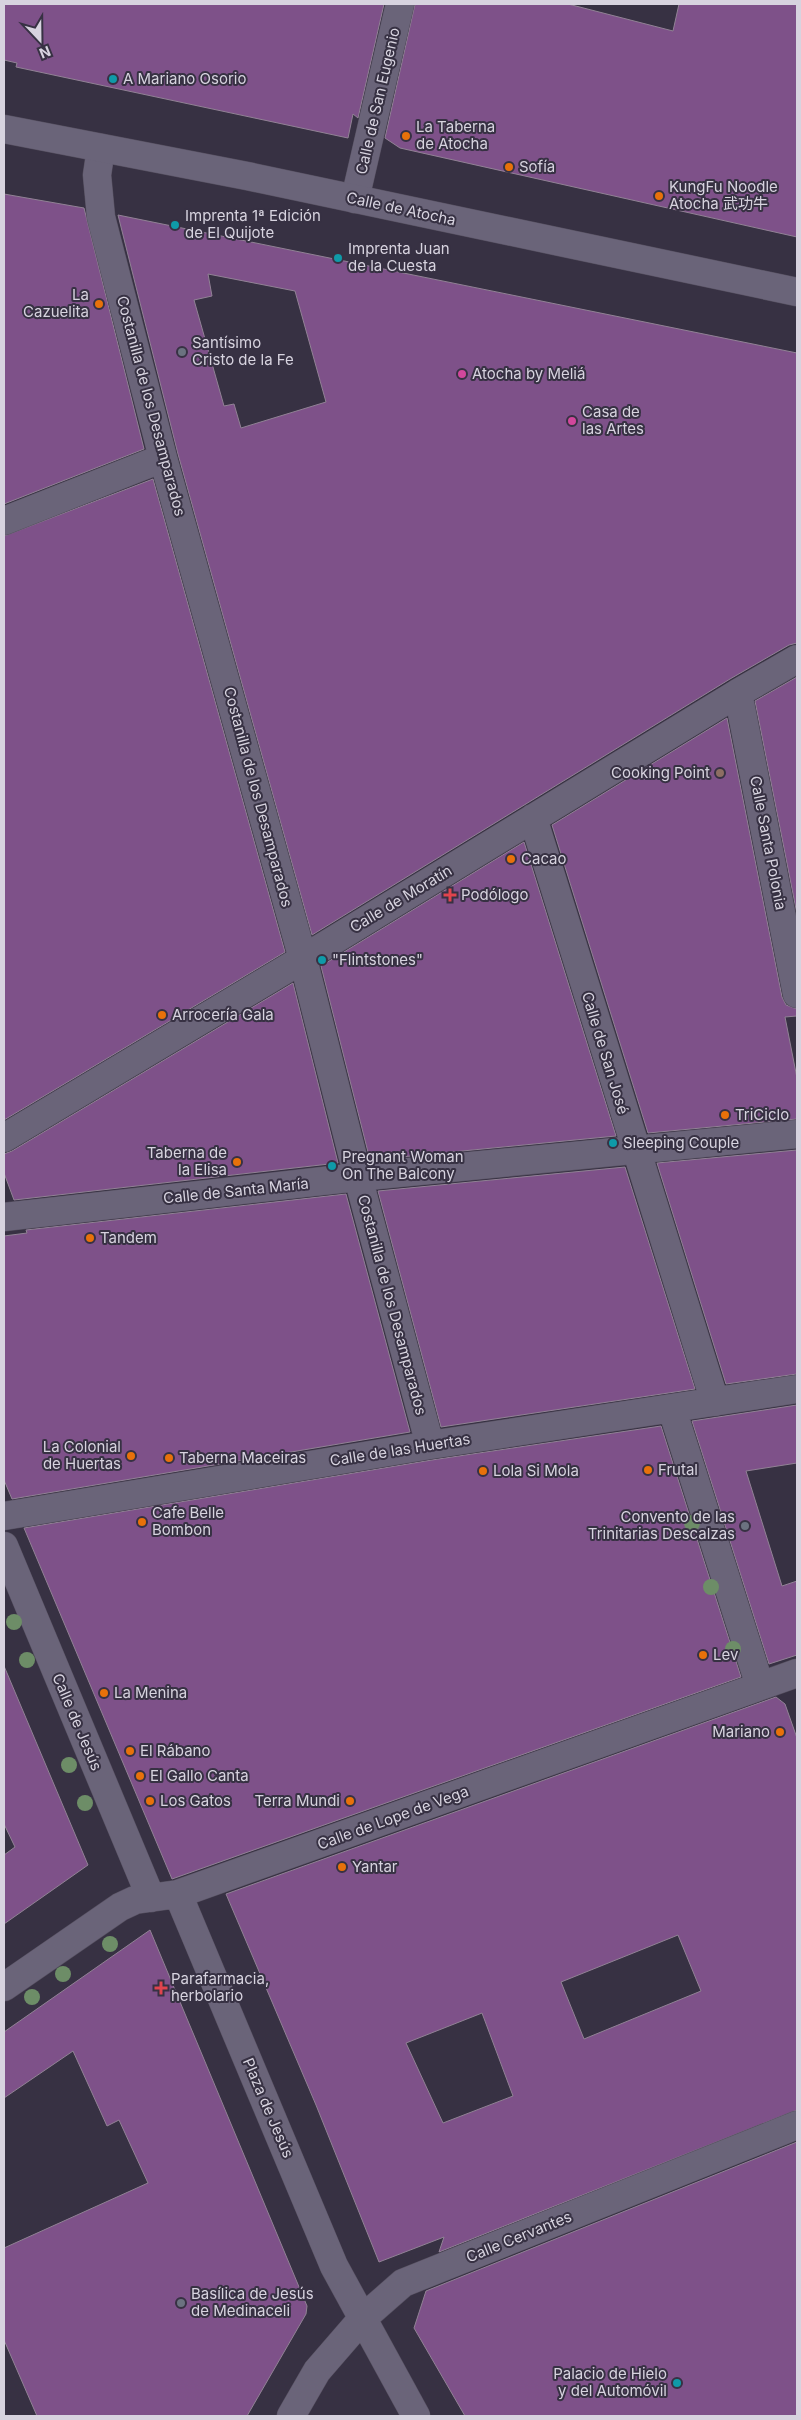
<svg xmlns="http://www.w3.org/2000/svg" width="801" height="2420" font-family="Inter,'Noto Sans SC',sans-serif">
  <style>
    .building { fill: #7e5189; stroke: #918295; fill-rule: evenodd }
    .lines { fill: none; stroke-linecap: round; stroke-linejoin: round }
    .street-casing { stroke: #565060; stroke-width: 29 }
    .secondary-casing { stroke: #565060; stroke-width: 29 }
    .street { stroke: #6a6479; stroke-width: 28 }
    .secondary { stroke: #6a6479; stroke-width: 28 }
    .tree { fill: #6d8d67 }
    .culture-dot { fill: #0f9aa8; stroke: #373143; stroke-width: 2 }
    .food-dot { fill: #e8710a; stroke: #373143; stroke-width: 2 }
    .worship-dot { fill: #6b7280; stroke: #373143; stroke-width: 2 }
    .hotel-dot { fill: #d1479c; stroke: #373143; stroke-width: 2 }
    .education-dot { fill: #8d6e63; stroke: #373143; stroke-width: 2 }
    .health-dot { fill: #e0444e; stroke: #373143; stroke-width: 2 }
    .labels { text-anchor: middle; stroke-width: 4; stroke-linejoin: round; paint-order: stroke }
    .poi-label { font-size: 15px; fill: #d7d3df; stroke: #373143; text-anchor: start }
    .street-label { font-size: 15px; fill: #d7d3df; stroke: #373143 }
  </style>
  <rect width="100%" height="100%" fill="#373143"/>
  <!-- building -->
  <path class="building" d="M 4,4 L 384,4 L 358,118 L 353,114 L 348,138 L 16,67 L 17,63 L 4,60 Z
    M 415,4 L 568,4 L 673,31 L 679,4 L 797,4 L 797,237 L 400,148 L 385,138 Z
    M 4,194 L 84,208 L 144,449 L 4,504 Z
    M 118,215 L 797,353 L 797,643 L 789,645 L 730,679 L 312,935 L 178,454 ZM 208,274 L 295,291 L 326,402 L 241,428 L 234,404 L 224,406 L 194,300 L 212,296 Z
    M 153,479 L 285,952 L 4,1120 L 4,536 Z
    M 797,677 L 797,914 L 755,701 Z
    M 727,718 L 782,997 L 786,1005 L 797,1009 L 797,1016 L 785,1017 L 797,1078 L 797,1119 L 648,1133 L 552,825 Z
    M 524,842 L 616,1136 L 370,1160 L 321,966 Z
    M 293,983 L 338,1163 L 14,1200 L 4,1173 L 4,1154 L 12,1151 Z
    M 797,1150 L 797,1374 L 726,1384 L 657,1163 Z
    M 625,1167 L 695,1389 L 441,1427 L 378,1191 Z
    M 346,1194 L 410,1432 L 12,1499 L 4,1480 L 4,1236 L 27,1233 L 26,1230 Z
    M 797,1405 L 797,1463 L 746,1471 L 782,1586 L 797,1581 L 797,1655 L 769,1664 L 692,1421 Z
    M 661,1426 L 741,1677 L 172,1879 L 24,1528 L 432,1460 Z
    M 4,1666 L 88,1865 L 4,1924 L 4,1855 L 15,1847 L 4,1824 Z
    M 776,1697 L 785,1704 L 797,1738 L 797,2110 L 439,2252 L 444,2237 L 379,2262 L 316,2105 L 226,1894 ZM 678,1935 L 701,1991 L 584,2039 L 561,1982 ZM 482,2013 L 513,2096 L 443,2123 L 406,2043 Z
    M 150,1930 L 307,2306 L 306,2314 L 247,2416 L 37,2416 L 4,2340 L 4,2248 L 148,2183 L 119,2120 L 107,2126 L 73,2051 L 4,2098 L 4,2032 Z
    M 797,2142 L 797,2416 L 465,2416 L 414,2328 L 426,2291 Z"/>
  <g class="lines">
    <defs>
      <path id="street" d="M 101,148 L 97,175 L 101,217 L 163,458 L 303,959 L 358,1177 L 430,1445
        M 355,199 L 400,4
        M 4,521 L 163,458
        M 738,693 L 797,994
        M 533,818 L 715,1402
        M 4,1138 L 303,959 L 738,693 L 797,659
        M 4,1217 L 358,1177 L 797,1134
        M 672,1409 L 760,1686
        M 4,1516 L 430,1445 L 797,1389
        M 4,1546 L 151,1898
        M 178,1894 L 334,2266 L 416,2416
        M 4,1987 L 120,1907 L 135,1900 L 178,1894 L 797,1673
        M 291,2416 L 317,2371 L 362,2319 L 403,2283 L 797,2125"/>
      <path id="secondary" d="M 4,129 L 247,176 L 797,292"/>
    </defs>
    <!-- street casing -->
    <use href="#street" class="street-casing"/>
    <!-- secondary casing -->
    <use href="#secondary" class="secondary-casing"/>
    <!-- street -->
    <use href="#street" class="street"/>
    <!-- secondary -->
    <use href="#secondary" class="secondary"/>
  </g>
  <!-- trees -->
  <g class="tree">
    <circle cx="692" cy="1523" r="8"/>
    <circle cx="711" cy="1587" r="8"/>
    <circle cx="14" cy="1622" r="8"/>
    <circle cx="733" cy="1649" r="8"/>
    <circle cx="27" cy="1660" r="8"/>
    <circle cx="69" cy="1765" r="8"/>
    <circle cx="85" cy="1803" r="8"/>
    <circle cx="110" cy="1944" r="8"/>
    <circle cx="63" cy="1974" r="8"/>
    <circle cx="32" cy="1997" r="8"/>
  </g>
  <!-- markers -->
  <g class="culture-dot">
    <circle cx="113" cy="79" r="5"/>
    <circle cx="175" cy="225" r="5"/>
    <circle cx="338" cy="258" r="5"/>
    <circle cx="322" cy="960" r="5"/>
    <circle cx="613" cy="1143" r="5"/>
    <circle cx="332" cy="1166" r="5"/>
    <circle cx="677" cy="2383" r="5"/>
  </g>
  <g class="food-dot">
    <circle cx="406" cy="136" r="5"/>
    <circle cx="509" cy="167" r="5"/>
    <circle cx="659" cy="196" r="5"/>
    <circle cx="99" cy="304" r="5"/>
    <circle cx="511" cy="859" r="5"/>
    <circle cx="162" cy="1015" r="5"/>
    <circle cx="725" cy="1115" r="5"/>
    <circle cx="237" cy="1162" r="5"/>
    <circle cx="90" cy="1238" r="5"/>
    <circle cx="131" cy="1456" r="5"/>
    <circle cx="169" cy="1458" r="5"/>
    <circle cx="648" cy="1470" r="5"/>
    <circle cx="483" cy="1471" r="5"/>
    <circle cx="142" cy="1522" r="5"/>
    <circle cx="703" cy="1655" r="5"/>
    <circle cx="104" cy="1693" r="5"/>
    <circle cx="780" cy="1732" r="5"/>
    <circle cx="130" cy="1751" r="5"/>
    <circle cx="140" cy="1776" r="5"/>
    <circle cx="150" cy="1801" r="5"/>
    <circle cx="350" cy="1801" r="5"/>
    <circle cx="342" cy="1867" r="5"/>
  </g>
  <g class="worship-dot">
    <circle cx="182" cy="352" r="5"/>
    <circle cx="745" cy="1526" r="5"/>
    <circle cx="181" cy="2303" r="5"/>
  </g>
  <g class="hotel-dot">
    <circle cx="462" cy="374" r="5"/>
    <circle cx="572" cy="421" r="5"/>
  </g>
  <circle class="education-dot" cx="720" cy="773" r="5"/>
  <g class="health-dot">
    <path d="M447.5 887.5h5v5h5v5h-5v5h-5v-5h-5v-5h5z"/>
    <path d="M158.5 1980.5h5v5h5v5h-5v5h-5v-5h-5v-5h5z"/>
  </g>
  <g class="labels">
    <!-- poi labels -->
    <g class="poi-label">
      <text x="123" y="84">A Mariano Osorio</text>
      <text x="416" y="132">La Taberna<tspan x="416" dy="17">de Atocha</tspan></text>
      <text x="519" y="172">Sofía</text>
      <text x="669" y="192">KungFu Noodle<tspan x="669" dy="17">Atocha 武功牛</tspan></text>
      <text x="185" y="221">Imprenta 1ª Edición<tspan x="185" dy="17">de El Quijote</tspan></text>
      <text x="348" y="254">Imprenta Juan<tspan x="348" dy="17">de la Cuesta</tspan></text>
      <text x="89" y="300" text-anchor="end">La<tspan x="89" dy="17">Cazuelita</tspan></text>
      <text x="192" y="348">Santísimo<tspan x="192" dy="17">Cristo de la Fe</tspan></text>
      <text x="472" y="379">Atocha by Meliá</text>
      <text x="582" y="417">Casa de<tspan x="582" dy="17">las Artes</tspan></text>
      <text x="710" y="778" text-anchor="end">Cooking Point</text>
      <text x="521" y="864">Cacao</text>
      <text x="461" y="900">Podólogo</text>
      <text x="332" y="965">"Flintstones"</text>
      <text x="172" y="1020">Arrocería Gala</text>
      <text x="735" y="1120">TriCiclo</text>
      <text x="623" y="1148">Sleeping Couple</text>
      <text x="227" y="1158" text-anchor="end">Taberna de<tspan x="227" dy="17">la Elisa</tspan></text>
      <text x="342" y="1162">Pregnant Woman<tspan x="342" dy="17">On The Balcony</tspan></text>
      <text x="100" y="1243">Tandem</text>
      <text x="121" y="1452" text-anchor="end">La Colonial<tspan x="121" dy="17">de Huertas</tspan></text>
      <text x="179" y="1463">Taberna Maceiras</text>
      <text x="658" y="1475">Frutal</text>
      <text x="493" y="1476">Lola Si Mola</text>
      <text x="152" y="1518">Cafe Belle<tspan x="152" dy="17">Bombon</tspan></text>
      <text x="735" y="1522" text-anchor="end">Convento de las<tspan x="735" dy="17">Trinitarias Descalzas</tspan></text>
      <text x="713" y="1660">Lev</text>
      <text x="114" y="1698">La Menina</text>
      <text x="770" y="1737" text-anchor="end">Mariano</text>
      <text x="140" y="1756">El Rábano</text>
      <text x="150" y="1781">El Gallo Canta</text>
      <text x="160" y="1806">Los Gatos</text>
      <text x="340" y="1806" text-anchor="end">Terra Mundi</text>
      <text x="352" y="1872">Yantar</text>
      <text x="171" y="1984">Parafarmacia,<tspan x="171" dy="17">herbolario</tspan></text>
      <text x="191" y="2299">Basílica de Jesús<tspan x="191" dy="17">de Medinaceli</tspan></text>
      <text x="667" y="2379" text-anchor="end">Palacio de Hielo<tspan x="667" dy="17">y del Automóvil</tspan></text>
    </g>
    <!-- street labels -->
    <g class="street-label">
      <text transform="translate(378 101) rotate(-77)" y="5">Calle de San Eugenio</text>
      <text transform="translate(401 209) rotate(12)" y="5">Calle de Atocha</text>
      <text transform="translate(151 406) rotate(75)" y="5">Costanilla de los Desamparados</text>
      <text transform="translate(258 797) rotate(75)" y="5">Costanilla de los Desamparados</text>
      <text transform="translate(768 843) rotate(79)" y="5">Calle Santa Polonia</text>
      <text transform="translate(401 899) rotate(-31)" y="5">Calle de Moratín</text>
      <text transform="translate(605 1053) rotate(73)" y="5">Calle de San José</text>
      <text transform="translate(236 1191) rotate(-6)" y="5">Calle de Santa María</text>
      <text transform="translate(392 1305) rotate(75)" y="5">Costanilla de los Desamparados</text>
      <text transform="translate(400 1450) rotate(-9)" y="5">Calle de las Huertas</text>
      <text transform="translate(77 1722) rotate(67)" y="5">Calle de Jesús</text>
      <text transform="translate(393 1818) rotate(-20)" y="5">Calle de Lope de Vega</text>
      <text transform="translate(268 2108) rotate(67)" y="5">Plaza de Jesús</text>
      <text transform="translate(519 2237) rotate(-22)" y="5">Calle Cervantes</text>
    </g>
  </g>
  <!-- border -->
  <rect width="801" height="2420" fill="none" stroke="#d7d3df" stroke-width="10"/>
  <!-- north arrow -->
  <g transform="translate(40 40) rotate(158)" stroke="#373143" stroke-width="4" paint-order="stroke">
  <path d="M0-4L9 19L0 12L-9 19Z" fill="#d7d3df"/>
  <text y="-8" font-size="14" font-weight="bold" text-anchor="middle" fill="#d7d3df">N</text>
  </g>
</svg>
